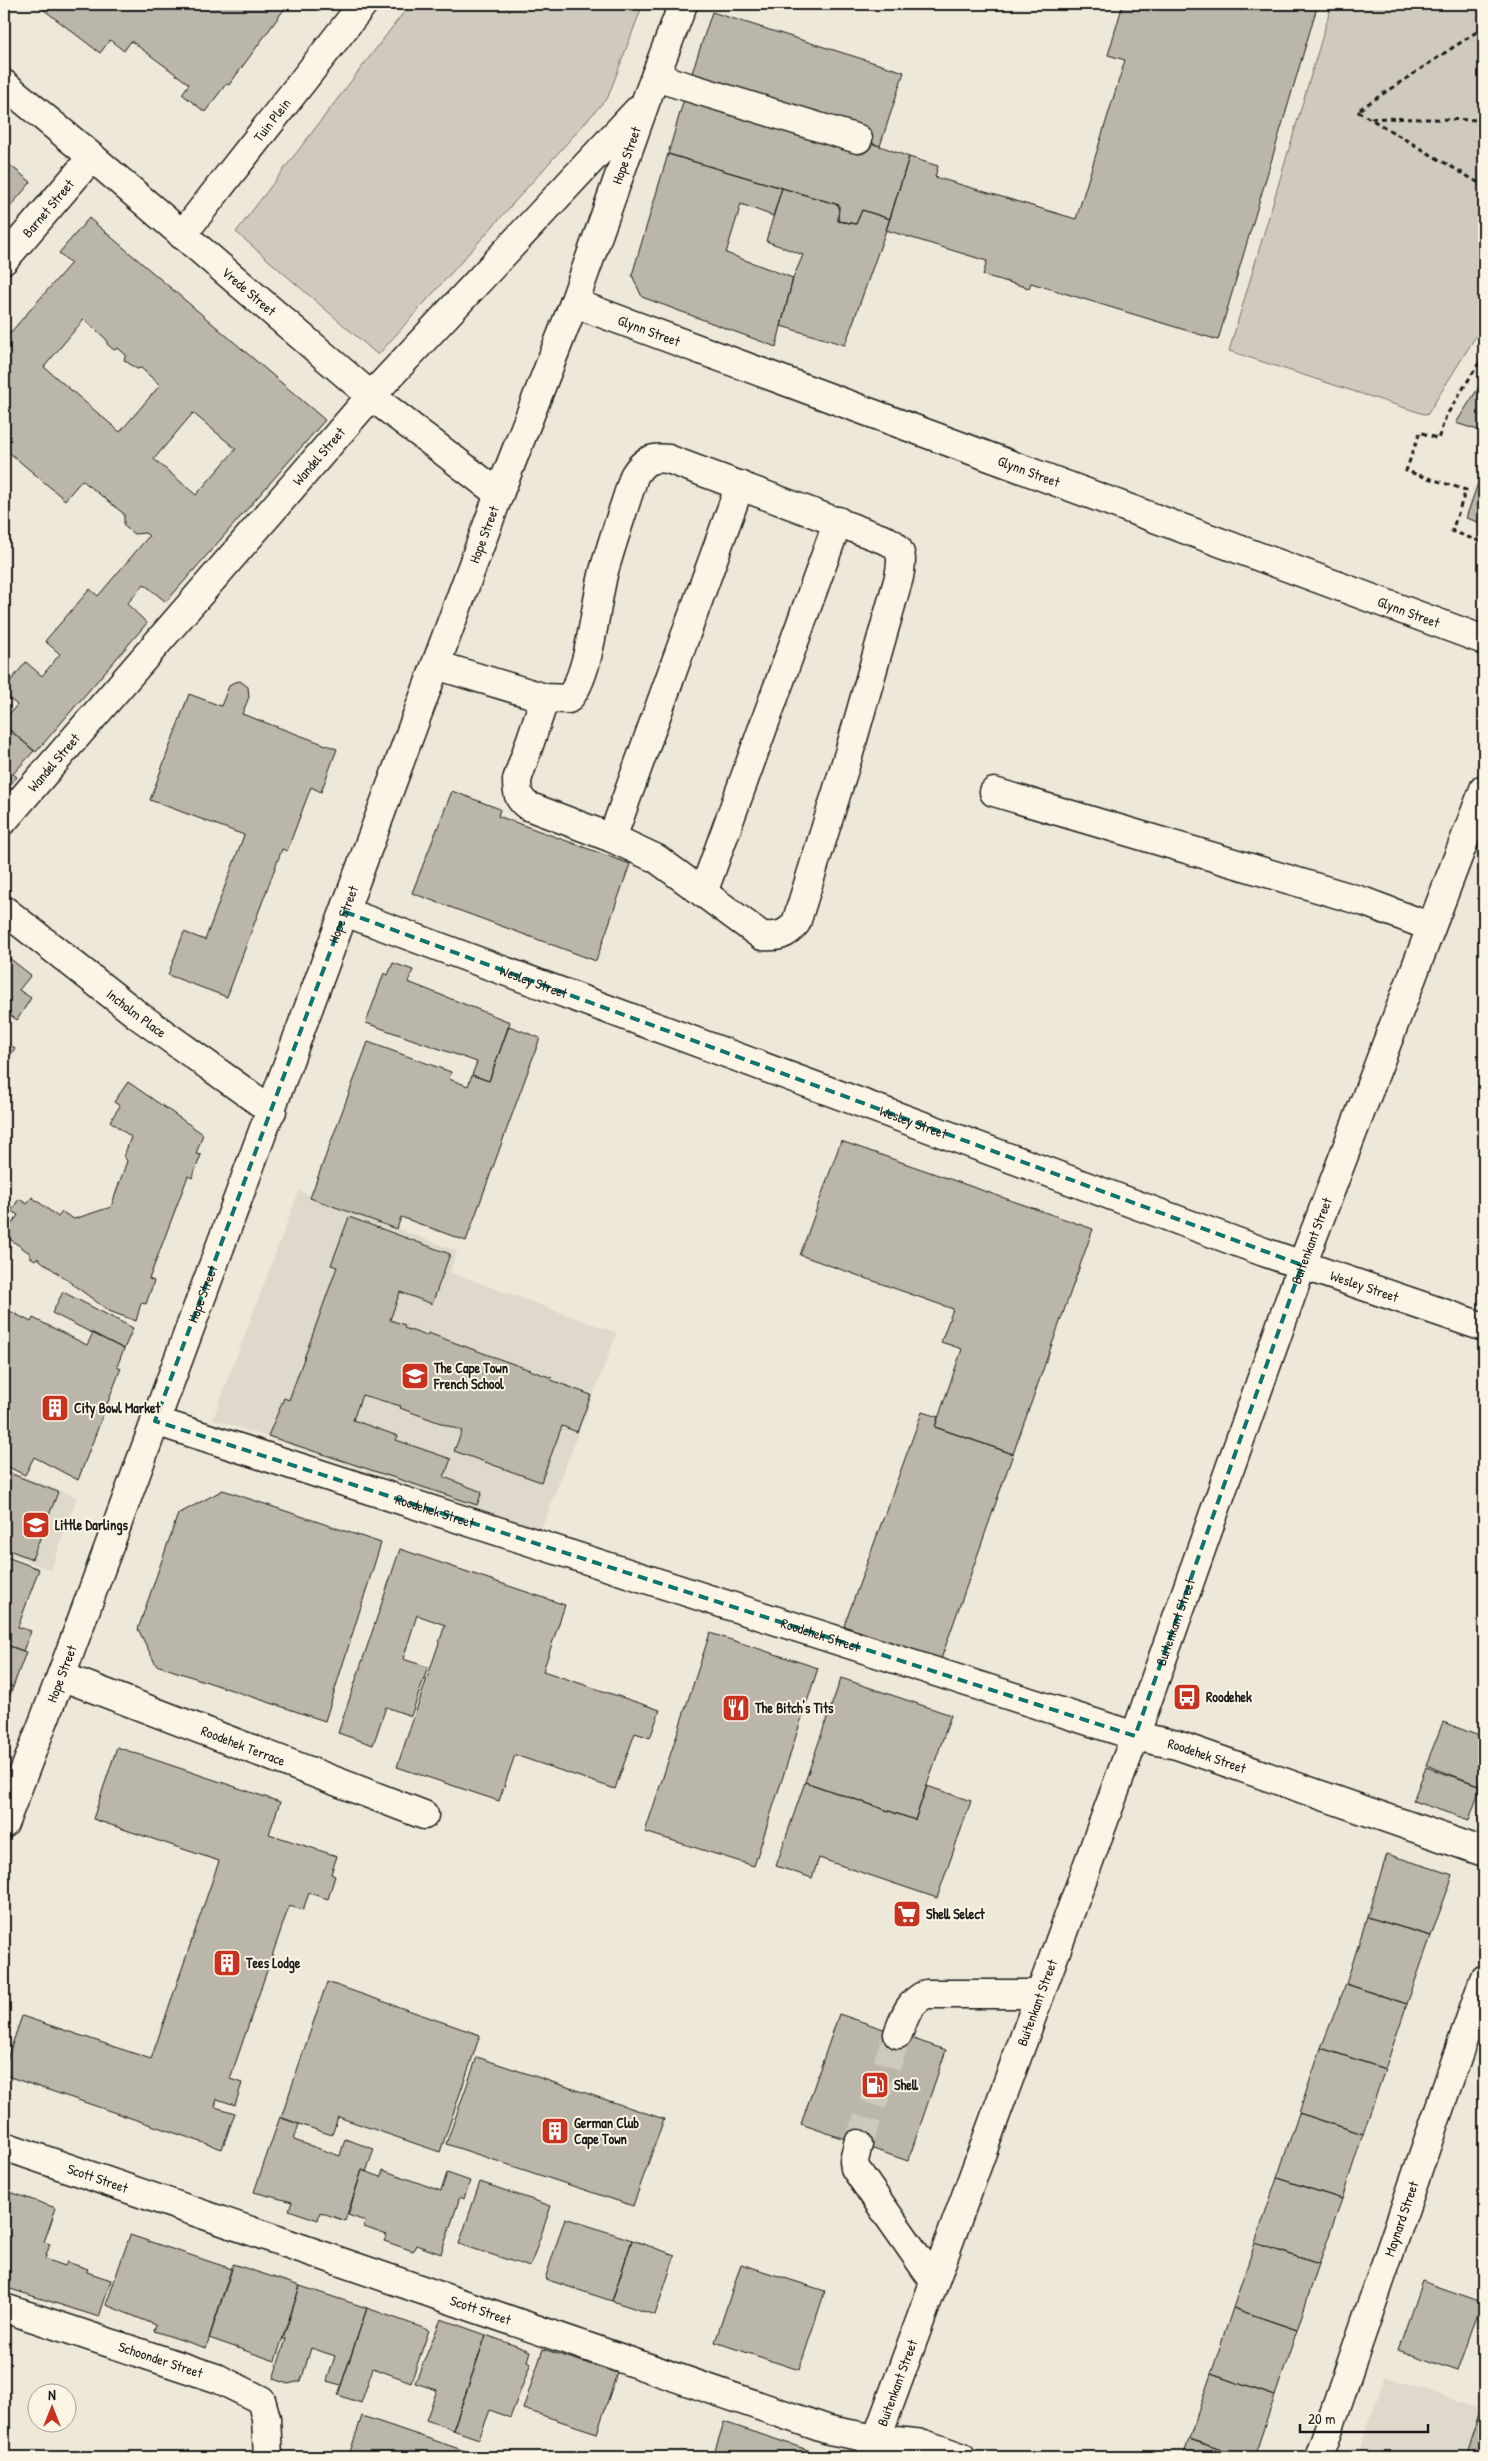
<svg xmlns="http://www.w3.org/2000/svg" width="1488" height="2461" font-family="'Patrick Hand',sans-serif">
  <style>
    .built { fill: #ded9cb }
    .green { fill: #cfcabd; stroke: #76736c }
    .building { fill: #bab6aa; stroke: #1c1c1c; fill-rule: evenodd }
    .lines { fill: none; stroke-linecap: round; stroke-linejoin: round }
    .minor-tunnel { stroke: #cec9bd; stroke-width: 28; stroke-dasharray: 28 14; stroke-linecap: butt }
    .minor-casing { stroke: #1c1c1c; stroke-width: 31 }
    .path { stroke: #1c1c1c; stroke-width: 3; stroke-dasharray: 5 4; stroke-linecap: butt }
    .minor { stroke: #fcf5e5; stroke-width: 28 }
    .marked { fill: none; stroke: #0f766e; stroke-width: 4; stroke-dasharray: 10 6; stroke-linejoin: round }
    .labels { text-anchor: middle; stroke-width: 4; stroke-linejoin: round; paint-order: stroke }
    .street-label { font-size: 14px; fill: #1c1c1c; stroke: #fcf5e5 }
    .poi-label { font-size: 14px; font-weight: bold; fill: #1c1c1c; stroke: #fcf5e5; text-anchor: start }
  </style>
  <rect width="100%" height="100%" fill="#eee8d9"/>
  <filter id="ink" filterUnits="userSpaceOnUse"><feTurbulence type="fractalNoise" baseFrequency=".02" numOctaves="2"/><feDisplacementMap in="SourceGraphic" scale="10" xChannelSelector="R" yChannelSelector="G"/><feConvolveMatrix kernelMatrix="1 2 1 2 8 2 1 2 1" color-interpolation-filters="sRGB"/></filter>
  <g filter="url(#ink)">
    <!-- built -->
    <path class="built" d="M 299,1191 L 457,1251 L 450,1272 L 617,1333 L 541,1530 L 213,1419 Z
      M 4,1469 L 77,1497 L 51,1570 L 4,1552 Z
      M 1385,2376 L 1484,2410 L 1484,2457 L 1357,2457 Z"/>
    <!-- green -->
    <path class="green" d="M 410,4 L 643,4 L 608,97 L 378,355 L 236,232 Z
      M 1332,4 L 1484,4 L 1484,323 L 1427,415 L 1229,351 Z"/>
    <!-- building -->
    <path class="building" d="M 49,4 L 288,4 L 229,85 L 226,84 L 205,112 L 182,94 L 189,84 L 131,41 L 124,51 L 110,40 L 100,53 L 44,10 Z
      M 1123,4 L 1318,4 L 1218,340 L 1031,283 L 1029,288 L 983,275 L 987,261 L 886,230 L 909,157 L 938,166 L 935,177 L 1076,219 L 1125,60 L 1108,55 Z
      M 712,12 L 904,72 L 880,146 L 688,85 Z
      M 688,85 L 880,146 L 909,157 L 890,219 L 862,210 L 856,224 L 838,221 L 839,205 L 668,154 Z
      M 4,152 L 9,157 L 6,162 L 31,182 L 4,214 Z
      M 668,154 L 782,188 L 773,216 L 741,204 L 726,253 L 793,278 L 776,347 L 642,297 L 632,275 Z
      M 782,188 L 839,205 L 838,221 L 856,224 L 862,210 L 890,219 L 845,345 L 781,326 L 793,278 L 803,255 L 766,241 Z
      M 89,218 L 325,420 L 166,602 L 144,584 L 127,604 L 147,623 L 36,752 L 4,725 L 4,720 L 17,705 L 4,694 L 4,689 L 26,662 L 42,676 L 60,654 L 45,641 L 90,589 L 98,596 L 149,536 L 145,533 L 134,534 L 124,526 L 124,514 L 82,480 L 65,500 L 4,448 L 4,340 L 71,263 L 59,253 ZM 84,319 L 107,340 L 107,344 L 114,350 L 118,348 L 126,355 L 124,360 L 137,369 L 141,368 L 160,385 L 120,432 L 44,367 ZM 193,413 L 236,449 L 196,495 L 154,459 Z
      M 1484,379 L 1484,432 L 1456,423 Z
      M 1479,480 L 1484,482 L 1484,524 L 1466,518 Z
      M 240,681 L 248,687 L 249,697 L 242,714 L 337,749 L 321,792 L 311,787 L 287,851 L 282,849 L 227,997 L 168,975 L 184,932 L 205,940 L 244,835 L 150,800 L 189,694 L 221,706 L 229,686 L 232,683 Z
      M 4,725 L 34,751 L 13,774 L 17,777 L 4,792 Z
      M 452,791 L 500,809 L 498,816 L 630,864 L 596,961 L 412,893 Z
      M 4,954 L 31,975 L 19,990 L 31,998 L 17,1020 L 6,1012 L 4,1016 Z
      M 393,963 L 413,970 L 408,982 L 510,1022 L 489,1081 L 472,1075 L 477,1062 L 366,1023 L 384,973 L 388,975 Z
      M 509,1026 L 540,1038 L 466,1241 L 401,1217 L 397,1229 L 310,1198 L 368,1042 L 451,1072 L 449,1079 L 468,1086 L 472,1075 L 489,1081 Z
      M 4,1041 L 15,1048 L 4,1065 Z
      M 128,1082 L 203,1134 L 196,1154 L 201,1155 L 192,1178 L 188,1176 L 149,1279 L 154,1281 L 146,1304 L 141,1303 L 136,1321 L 109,1311 L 37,1258 L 35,1260 L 29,1256 L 31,1254 L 4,1235 L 18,1215 L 11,1211 L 19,1199 L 27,1204 L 32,1197 L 58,1217 L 62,1212 L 74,1219 L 111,1207 L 127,1161 L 124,1156 L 131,1137 L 110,1121 L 120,1106 L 114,1102 Z
      M 841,1141 L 1093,1229 L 1013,1454 L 935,1427 L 962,1349 L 941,1342 L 953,1309 L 800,1255 Z
      M 349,1217 L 450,1254 L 432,1304 L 400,1292 L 390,1320 L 405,1325 L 404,1328 L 427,1336 L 428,1333 L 552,1378 L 551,1380 L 591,1395 L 577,1432 L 562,1426 L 541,1482 L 454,1451 L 462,1431 L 400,1408 L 401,1406 L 362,1395 L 353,1420 L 398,1436 L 396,1440 L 451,1459 L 444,1477 L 482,1492 L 477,1505 L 268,1436 L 284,1398 L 289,1400 L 337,1267 L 331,1265 Z
      M 63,1292 L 133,1328 L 124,1349 L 52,1313 Z
      M 4,1308 L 31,1322 L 33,1318 L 87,1345 L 93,1333 L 124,1349 L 117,1366 L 121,1368 L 78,1480 L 34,1457 L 25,1475 L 4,1465 L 9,1451 L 4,1448 Z
      M 922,1412 L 938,1417 L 935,1427 L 1013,1454 L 941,1659 L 844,1626 Z
      M 4,1471 L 58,1492 L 32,1559 L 4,1548 Z
      M 223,1490 L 381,1543 L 325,1721 L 156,1665 L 138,1629 L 178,1514 Z
      M 400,1549 L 565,1605 L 543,1671 L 660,1710 L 650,1738 L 635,1733 L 615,1789 L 515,1755 L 499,1801 L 397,1767 L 445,1625 L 417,1615 L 403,1659 L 428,1667 L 411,1716 L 386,1707 L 373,1745 L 338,1733 Z
      M 4,1556 L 39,1569 L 18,1627 L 31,1631 L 23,1651 L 4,1644 Z
      M 710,1633 L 818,1668 L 754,1866 L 645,1832 Z
      M 4,1644 L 26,1652 L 13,1687 L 4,1683 Z
      M 841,1678 L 951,1715 L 915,1820 L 805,1782 Z
      M 4,1683 L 13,1687 L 4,1711 Z
      M 1443,1722 L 1484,1738 L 1484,1779 L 1481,1786 L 1426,1765 Z
      M 117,1747 L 280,1802 L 269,1834 L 337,1856 L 331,1874 L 335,1876 L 328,1899 L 309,1893 L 303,1910 L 289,1906 L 230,2079 L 242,2083 L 235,2105 L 217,2099 L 215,2107 L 235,2113 L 222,2149 L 4,2075 L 4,2068 L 22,2016 L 151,2059 L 219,1861 L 93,1819 Z
      M 1426,1767 L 1481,1786 L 1469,1820 L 1413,1801 Z
      M 805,1782 L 915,1820 L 927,1786 L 971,1801 L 937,1898 L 819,1858 L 812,1878 L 776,1866 Z
      M 1387,1854 L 1453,1875 L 1431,1936 L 1367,1917 Z
      M 1367,1917 L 1431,1936 L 1407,2004 L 1346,1984 Z
      M 327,1982 L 480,2035 L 440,2152 L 338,2117 L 332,2135 L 281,2118 Z
      M 1346,1984 L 1407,2004 L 1385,2069 L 1321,2048 Z
      M 839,2014 L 946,2050 L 908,2161 L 801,2124 Z
      M 1321,2048 L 1385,2069 L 1363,2134 L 1299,2113 Z
      M 477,2057 L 664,2119 L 633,2206 L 446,2144 Z
      M 1299,2113 L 1363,2134 L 1342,2199 L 1277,2178 Z
      M 280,2117 L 299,2124 L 294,2140 L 340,2156 L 345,2139 L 374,2149 L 366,2172 L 362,2170 L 345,2221 L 320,2212 L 318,2220 L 289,2210 L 292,2202 L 254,2192 Z
      M 362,2170 L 381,2177 L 383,2170 L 441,2191 L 447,2173 L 470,2181 L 464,2199 L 460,2197 L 441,2254 L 416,2245 L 413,2251 L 384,2241 L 387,2235 L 364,2227 L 365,2221 L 348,2215 Z
      M 1277,2178 L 1342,2199 L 1319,2264 L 1255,2243 Z
      M 480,2182 L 551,2206 L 530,2267 L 459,2244 Z
      M 4,2190 L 56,2208 L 44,2242 L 50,2244 L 45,2259 L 65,2266 L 67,2262 L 88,2269 L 87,2272 L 111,2280 L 99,2317 L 4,2287 Z
      M 565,2218 L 632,2240 L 612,2301 L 545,2279 Z
      M 130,2235 L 232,2269 L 206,2348 L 154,2331 L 156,2325 L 106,2305 Z
      M 632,2240 L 675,2255 L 655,2315 L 612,2301 Z
      M 1255,2243 L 1319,2264 L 1297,2330 L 1233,2308 Z
      M 233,2264 L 300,2286 L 275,2361 L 209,2338 Z
      M 741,2264 L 825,2291 L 799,2370 L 715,2342 Z
      M 1422,2281 L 1482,2302 L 1458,2371 L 1398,2350 Z
      M 300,2286 L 367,2308 L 341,2385 L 327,2381 L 335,2356 L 311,2348 L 301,2381 L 288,2384 L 273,2379 L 286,2339 L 283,2339 Z
      M 367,2308 L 429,2330 L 411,2382 L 373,2368 L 361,2403 L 338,2395 Z
      M 1233,2308 L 1297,2330 L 1275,2396 L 1211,2374 Z
      M 441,2319 L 486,2335 L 453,2430 L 426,2420 L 437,2390 L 415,2383 Z
      M 486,2335 L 530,2351 L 527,2361 L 531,2363 L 510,2418 L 490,2410 L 479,2439 L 453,2430 Z
      M 543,2349 L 617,2373 L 597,2433 L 523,2409 Z
      M 1211,2374 L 1275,2396 L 1254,2457 L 1242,2457 L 1189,2439 Z
      M 1479,2413 L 1484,2415 L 1484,2457 L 1464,2457 Z
      M 362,2416 L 483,2457 L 365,2457 L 350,2452 Z
      M 724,2422 L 820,2454 L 819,2457 L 713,2457 Z
      M 1189,2439 L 1242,2457 L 1183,2457 Z"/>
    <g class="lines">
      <!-- minor-tunnel -->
      <path class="minor-tunnel" d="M 858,2144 L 898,2034"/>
      <defs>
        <g id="minor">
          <path d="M 655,77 L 858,139"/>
          <path id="s1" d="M 4,84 L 92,157 L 371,396 L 499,494"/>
          <path id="s2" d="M 182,235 L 363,4"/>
          <path id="s3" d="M 4,260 L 92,157"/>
          <path id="s4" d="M 574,303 L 1484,640"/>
          <path d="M 436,665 L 545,698 L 568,699 C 590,677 595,605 604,571 C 613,539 624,508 634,476 C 643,461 650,457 668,459 L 888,541 C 904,549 902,561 899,577 L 849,753 L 796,923 C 786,936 777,937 762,936 L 657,859 L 612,838 L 528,806 C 518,799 517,792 517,780 L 545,698"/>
          <path d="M 994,792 L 1365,902 L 1431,927"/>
          <path id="s5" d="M 4,820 L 371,396 L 637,111"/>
          <path d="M 612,838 L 740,485"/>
          <path d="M 703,893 L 838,521"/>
          <path id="s6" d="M 4,910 L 139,1016 L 272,1111"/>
          <path id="s7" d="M 345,912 L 1264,1252 L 1484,1327"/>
          <path id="s8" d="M 155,1421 L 1135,1736 L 1177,1745 L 1484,1852"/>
          <path id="s9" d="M 61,1676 L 424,1815"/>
          <path id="s10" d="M 4,1824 L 61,1676 L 499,494 L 574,303 L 645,103 L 683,4"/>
          <path d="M 898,2034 C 905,2016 908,2003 926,1994 L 1040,1994"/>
          <path d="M 858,2144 L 854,2161 L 855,2168 L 934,2281"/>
          <path id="s11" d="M 4,2146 L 829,2430 L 876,2439 L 924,2444 L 961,2457"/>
          <path id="s12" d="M 4,2308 L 219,2379 L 261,2400 L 266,2418 L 268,2457"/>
          <path id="s13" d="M 870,2457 L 1135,1736 L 1302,1265 L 1484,789"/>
          <path id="s14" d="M 1319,2457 L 1484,1979"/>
        </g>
      </defs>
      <!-- minor casing -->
      <use href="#minor" class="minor-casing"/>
      <!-- path -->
      <path class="path" d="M 1484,27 L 1357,111 L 1484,186
        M 1371,118 L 1484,120
        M 1484,355 L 1446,416 L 1438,439 L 1420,432 L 1406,471 L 1466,490 L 1452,531 L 1484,543"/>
      <!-- minor -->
      <use href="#minor" class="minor"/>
    </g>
  </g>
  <!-- marked area -->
  <path class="marked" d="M 345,912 L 1302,1265 L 1135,1736 L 155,1421 Z"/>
  <!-- icons -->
  <defs>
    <symbol id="school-square" viewBox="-11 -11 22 22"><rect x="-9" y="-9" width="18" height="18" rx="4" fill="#c8321e" stroke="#fcf5e5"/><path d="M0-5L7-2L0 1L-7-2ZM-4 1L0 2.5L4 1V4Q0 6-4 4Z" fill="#fff"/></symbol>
    <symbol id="building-square" viewBox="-11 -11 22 22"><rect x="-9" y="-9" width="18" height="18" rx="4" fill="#c8321e" stroke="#fcf5e5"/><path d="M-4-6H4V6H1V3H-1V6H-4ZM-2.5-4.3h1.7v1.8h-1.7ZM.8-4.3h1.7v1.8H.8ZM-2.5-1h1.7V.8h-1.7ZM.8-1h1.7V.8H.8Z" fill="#fff"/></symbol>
    <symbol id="bus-square" viewBox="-11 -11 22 22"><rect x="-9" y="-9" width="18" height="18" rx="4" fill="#c8321e" stroke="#fcf5e5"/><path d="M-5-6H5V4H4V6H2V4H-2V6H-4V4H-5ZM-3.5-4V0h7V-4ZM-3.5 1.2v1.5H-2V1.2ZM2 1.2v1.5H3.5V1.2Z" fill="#fff"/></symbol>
    <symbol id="restaurant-square" viewBox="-11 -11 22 22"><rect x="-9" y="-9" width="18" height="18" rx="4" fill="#c8321e" stroke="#fcf5e5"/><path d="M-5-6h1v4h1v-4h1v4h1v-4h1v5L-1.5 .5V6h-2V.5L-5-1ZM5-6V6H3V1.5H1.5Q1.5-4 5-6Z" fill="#fff"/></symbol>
    <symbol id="supermarket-square" viewBox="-11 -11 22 22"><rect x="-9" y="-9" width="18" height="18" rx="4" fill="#c8321e" stroke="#fcf5e5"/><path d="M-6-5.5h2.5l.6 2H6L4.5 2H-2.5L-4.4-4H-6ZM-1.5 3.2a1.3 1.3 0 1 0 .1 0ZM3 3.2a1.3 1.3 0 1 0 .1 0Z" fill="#fff"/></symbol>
    <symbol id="fuel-square" viewBox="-11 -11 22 22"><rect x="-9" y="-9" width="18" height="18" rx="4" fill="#c8321e" stroke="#fcf5e5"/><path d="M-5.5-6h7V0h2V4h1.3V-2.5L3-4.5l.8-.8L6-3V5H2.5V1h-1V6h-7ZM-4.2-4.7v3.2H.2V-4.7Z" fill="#fff"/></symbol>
  </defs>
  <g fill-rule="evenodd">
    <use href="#school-square" x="399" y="1360" width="32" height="32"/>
    <use href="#building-square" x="39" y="1392" width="32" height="32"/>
    <use href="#school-square" x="20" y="1509" width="32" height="32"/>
    <use href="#bus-square" x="1171" y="1681" width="32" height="32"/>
    <use href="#restaurant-square" x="720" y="1692" width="32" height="32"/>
    <use href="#supermarket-square" x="891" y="1898" width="32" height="32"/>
    <use href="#building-square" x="211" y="1947" width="32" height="32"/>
    <use href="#fuel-square" x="859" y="2069" width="32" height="32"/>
    <use href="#building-square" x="539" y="2115" width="32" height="32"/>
  </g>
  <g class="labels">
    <!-- street labels -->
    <g class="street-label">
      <text dy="5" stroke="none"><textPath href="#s2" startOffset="146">Tuin Plein</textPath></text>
      <text dy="5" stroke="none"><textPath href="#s10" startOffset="1781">Hope Street</textPath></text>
      <text dy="5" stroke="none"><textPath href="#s3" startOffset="68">Barnet Street</textPath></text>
      <text dy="5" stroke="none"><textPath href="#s1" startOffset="321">Vrede Street</textPath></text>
      <text dy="5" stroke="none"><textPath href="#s4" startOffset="80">Glynn Street</textPath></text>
      <text dy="5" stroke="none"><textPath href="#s5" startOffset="481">Wandel Street</textPath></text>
      <text dy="5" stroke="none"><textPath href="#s4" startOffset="485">Glynn Street</textPath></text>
      <text dy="5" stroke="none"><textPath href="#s10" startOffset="1376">Hope Street</textPath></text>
      <text dy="5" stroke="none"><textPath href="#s4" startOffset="890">Glynn Street</textPath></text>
      <text dy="5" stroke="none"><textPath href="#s5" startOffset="76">Wandel Street</textPath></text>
      <text dy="5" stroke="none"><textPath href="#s10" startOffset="971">Hope Street</textPath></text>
      <text dy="5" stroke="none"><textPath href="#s7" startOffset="201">Wesley Street</textPath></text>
      <text dy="5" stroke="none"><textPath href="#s6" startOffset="168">Incholm Place</textPath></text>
      <text dy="5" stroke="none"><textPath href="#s7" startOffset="606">Wesley Street</textPath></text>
      <text dy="5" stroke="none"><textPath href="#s13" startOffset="1294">Buitenkant Street</textPath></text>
      <text dy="5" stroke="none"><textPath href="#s7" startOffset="1086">Wesley Street</textPath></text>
      <text dy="5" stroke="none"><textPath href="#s10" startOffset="566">Hope Street</textPath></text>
      <text dy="5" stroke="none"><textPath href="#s8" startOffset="294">Roodehek Street</textPath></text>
      <text dy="5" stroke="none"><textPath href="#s13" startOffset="889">Buitenkant Street</textPath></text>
      <text dy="5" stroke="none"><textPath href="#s8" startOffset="699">Roodehek Street</textPath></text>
      <text dy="5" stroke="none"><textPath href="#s10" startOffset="161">Hope Street</textPath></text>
      <text dy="5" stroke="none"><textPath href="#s9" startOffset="195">Roodehek Terrace</textPath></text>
      <text dy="5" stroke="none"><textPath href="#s8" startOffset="1104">Roodehek Street</textPath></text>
      <text dy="5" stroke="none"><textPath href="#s13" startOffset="484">Buitenkant Street</textPath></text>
      <text dy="5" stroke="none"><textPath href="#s11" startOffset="99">Scott Street</textPath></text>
      <text dy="5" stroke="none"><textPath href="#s14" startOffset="252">Maynard Street</textPath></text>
      <text dy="5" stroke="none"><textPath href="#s11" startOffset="504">Scott Street</textPath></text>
      <text dy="5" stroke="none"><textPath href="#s12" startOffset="165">Schoonder Street</textPath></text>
      <text dy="5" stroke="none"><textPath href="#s13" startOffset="79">Buitenkant Street</textPath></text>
    </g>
    <!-- poi labels -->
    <g class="poi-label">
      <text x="434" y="1373">The Cape Town<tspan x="434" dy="16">French School</tspan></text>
      <text x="74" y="1413">City Bowl Market</text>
      <text x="55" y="1530">Little Darlings</text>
      <text x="1206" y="1702">Roodehek</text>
      <text x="755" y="1713">The Bitch's Tits</text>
      <text x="926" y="1919">Shell Select</text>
      <text x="246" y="1968">Tees Lodge</text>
      <text x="894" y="2090">Shell</text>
      <text x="574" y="2128">German Club<tspan x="574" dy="16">Cape Town</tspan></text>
    </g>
  </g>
  <!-- margin -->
  <rect width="1488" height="2461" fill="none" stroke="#fcf5e5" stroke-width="20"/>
  <rect x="10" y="10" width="1468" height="2441" fill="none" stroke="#1c1c1c" stroke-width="2" filter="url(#ink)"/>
  <!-- north arrow -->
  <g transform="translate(52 2408)"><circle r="24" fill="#fcf5e5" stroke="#a29e95"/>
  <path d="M0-4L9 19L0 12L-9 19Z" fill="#c8321e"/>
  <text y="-8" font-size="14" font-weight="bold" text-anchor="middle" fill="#1c1c1c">N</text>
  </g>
  <!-- scale -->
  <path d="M1300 2424v8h128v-8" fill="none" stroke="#1c1c1c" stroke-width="2.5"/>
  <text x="1308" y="2424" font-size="15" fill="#1c1c1c" stroke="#fcf5e5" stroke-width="4" paint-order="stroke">20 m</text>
</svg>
